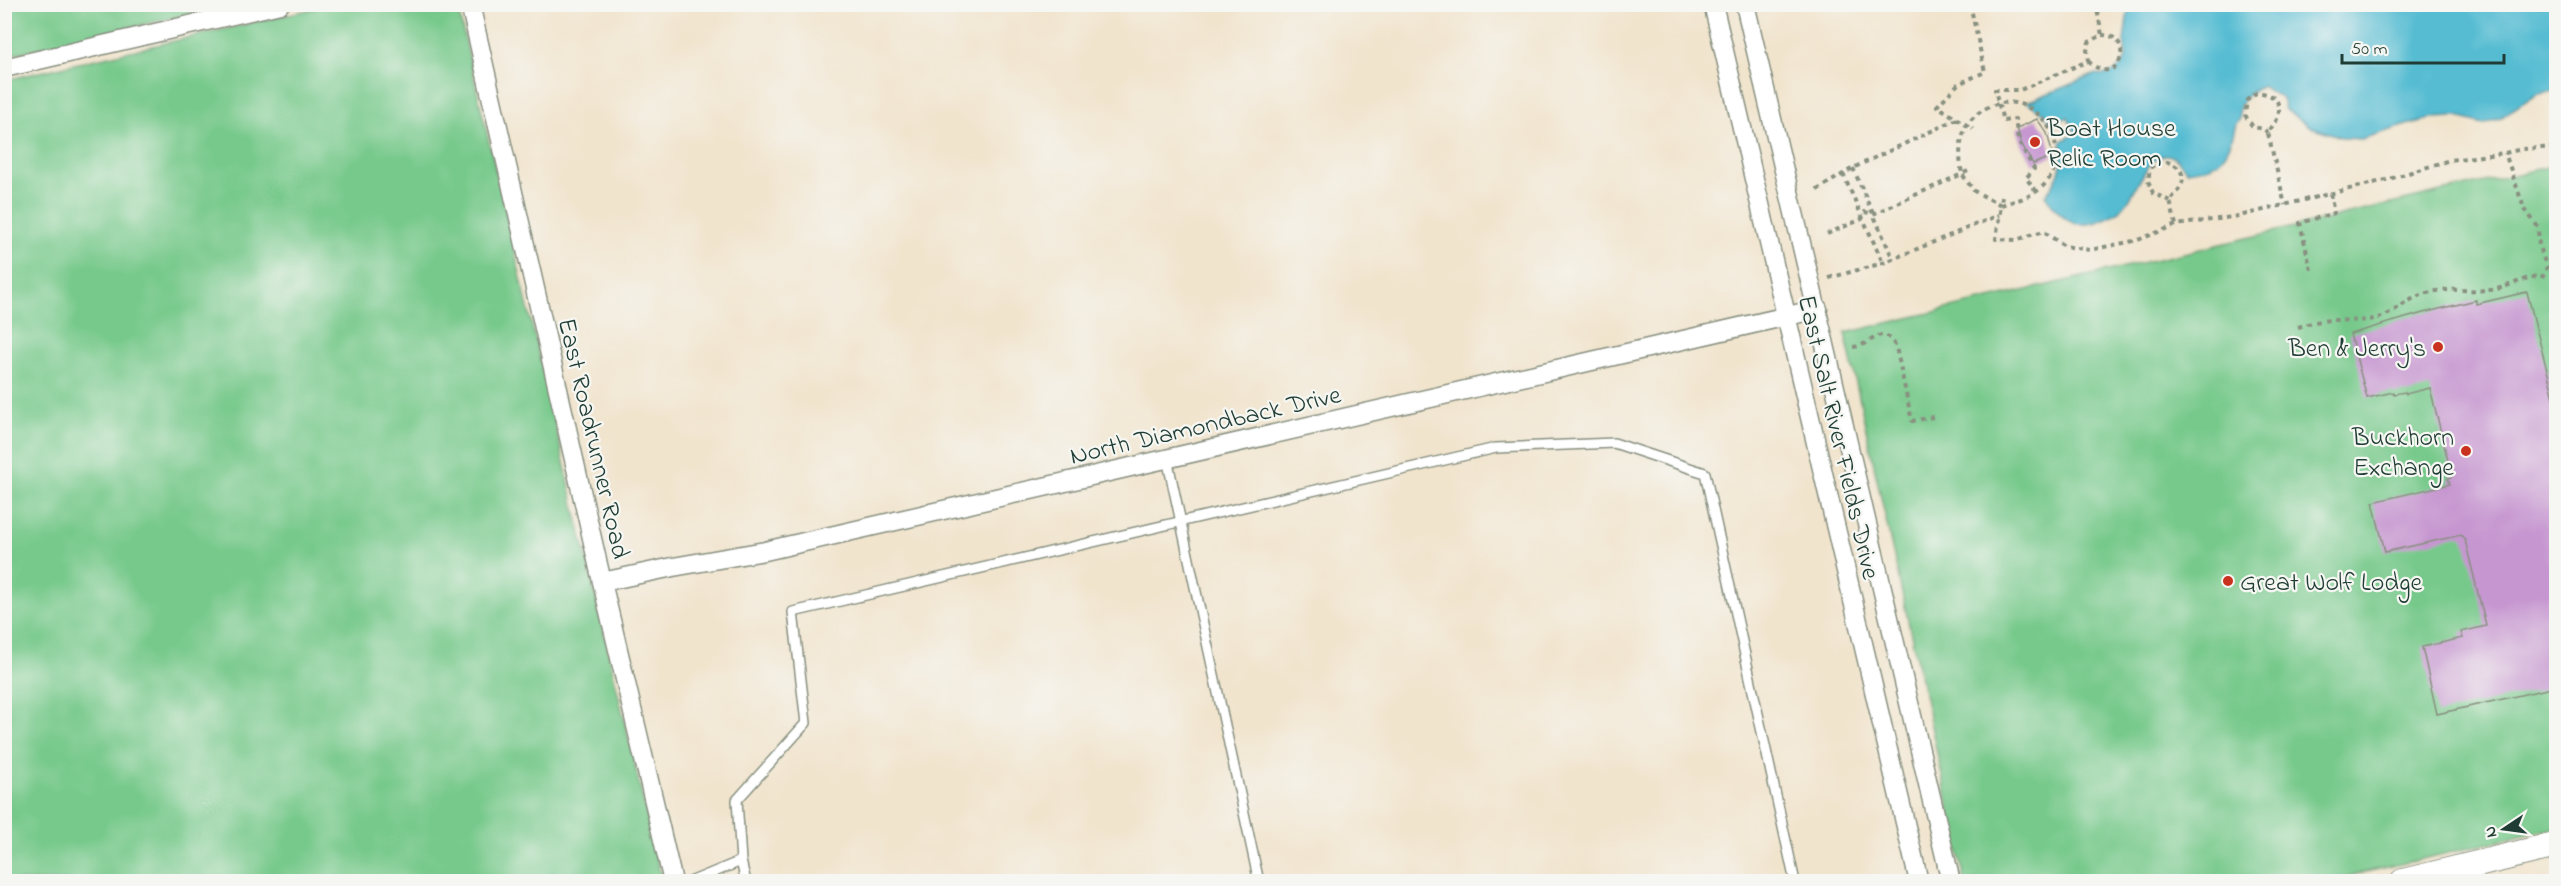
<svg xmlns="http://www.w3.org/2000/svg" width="2561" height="886" font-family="'Indie Flower',sans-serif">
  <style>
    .green { fill: #77c98b; stroke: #4b8360; stroke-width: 1.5 }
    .water { fill: #54bcd2; stroke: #3a7c83; stroke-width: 1.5 }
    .building { fill: #c696d0 }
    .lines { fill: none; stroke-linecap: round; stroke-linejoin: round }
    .service-casing { stroke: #889080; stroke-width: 12 }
    .minor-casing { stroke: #889080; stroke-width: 21 }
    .secondary-casing { stroke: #889080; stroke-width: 28 }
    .path { stroke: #889080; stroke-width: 4; stroke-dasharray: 4.5 4.5; stroke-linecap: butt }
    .service { stroke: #fff; stroke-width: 9 }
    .minor { stroke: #fff; stroke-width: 18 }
    .secondary { stroke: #fff; stroke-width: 26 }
    .poi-dot { fill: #c8321e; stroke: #f6f6f2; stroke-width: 2 }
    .labels { text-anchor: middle; stroke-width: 4.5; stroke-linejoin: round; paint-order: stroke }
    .poi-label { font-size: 26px; fill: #1f3d34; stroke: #f6f6f2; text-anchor: start }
    .street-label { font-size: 26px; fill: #1f3d34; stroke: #f6f6f2 }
  </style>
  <rect width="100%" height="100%" fill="#f6f6f2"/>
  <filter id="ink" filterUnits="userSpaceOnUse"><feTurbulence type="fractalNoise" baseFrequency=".0167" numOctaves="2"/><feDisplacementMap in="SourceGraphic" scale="12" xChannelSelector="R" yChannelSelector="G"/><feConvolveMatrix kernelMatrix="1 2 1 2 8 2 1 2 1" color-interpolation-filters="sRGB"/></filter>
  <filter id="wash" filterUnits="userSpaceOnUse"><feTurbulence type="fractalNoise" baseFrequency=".008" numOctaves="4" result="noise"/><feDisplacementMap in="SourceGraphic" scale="24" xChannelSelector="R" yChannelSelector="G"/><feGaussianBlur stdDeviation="1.35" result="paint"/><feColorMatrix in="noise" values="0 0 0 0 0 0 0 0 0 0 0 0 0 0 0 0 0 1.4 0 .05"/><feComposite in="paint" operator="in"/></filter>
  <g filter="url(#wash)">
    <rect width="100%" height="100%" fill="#f1e4cd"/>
    <!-- green -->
    <path class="green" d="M 5,4 L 229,4 L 229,5 L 5,56 Z
      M 333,4 L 457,5 L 662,881 L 5,881 L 5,80 Z
      M 2556,165 L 2556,828 L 2328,881 L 1965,881 L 1845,333 Z"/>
    <!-- water -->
    <path class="water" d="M 2129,4 L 2556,5 L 2556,91 L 2538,93 L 2500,118 L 2483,124 L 2458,117 L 2431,118 L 2361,139 L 2345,138 L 2311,127 L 2285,110 L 2282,99 L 2262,86 C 2249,93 2236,101 2240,118 C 2235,122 2235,129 2233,135 C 2226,162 2213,168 2187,171 C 2156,126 2140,188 2125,205 C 2120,212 2109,217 2102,220 C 2072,232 2062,218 2045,195 C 2059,179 2065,163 2061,141 L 2076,134 L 2068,117 L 2053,123 L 2045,114 L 2027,102 L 2096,74 C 2111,77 2120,71 2126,57 L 2124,41 Z"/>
    <g id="blocks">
      <!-- building -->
      <path class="building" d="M 2037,119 L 2047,133 L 2053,156 L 2033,164 L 2022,145 L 2017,128 Z
        M 2527,292 L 2554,398 L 2556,397 L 2556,687 L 2437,714 L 2422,647 L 2463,638 L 2461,632 L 2486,626 L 2465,540 L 2461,535 L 2385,552 L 2373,502 L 2450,484 L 2448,478 L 2452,477 L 2430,388 L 2406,394 L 2405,392 L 2394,394 L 2393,392 L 2367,398 L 2350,334 L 2423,313 L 2476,300 L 2476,304 Z"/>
    </g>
  </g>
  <g filter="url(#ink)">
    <use href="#blocks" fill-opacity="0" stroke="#889080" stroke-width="1.5"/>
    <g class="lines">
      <defs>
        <path id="service" d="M 1167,458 L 1259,882
          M 741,861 L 746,882
          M 690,882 L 741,861 L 737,800 L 806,723 L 793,612 L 1496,448 L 1614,443 L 1705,473 L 1795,882"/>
        <path id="minor" d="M 470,4 L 602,582 L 673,882
          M 1713,4 L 1919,882
          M 1745,4 L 1951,882
          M 4,68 L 280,4
          M 602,582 L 673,567 L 765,551 L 1818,309"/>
        <path id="secondary" d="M 2403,882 L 2556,845"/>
      </defs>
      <!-- service casing -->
      <use href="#service" class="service-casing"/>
      <!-- minor casing -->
      <use href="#minor" class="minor-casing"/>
      <!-- secondary casing -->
      <use href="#secondary" class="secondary-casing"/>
      <!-- path -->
      <path class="path" d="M 1970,4 L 1985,72 L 1958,84 L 1937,106 L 1973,129
        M 2088,61 C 2121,92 2136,34 2102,35
        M 2268,133 L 2264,129 L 2253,127 L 2245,115 L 2247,100 L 2256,93 C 2270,92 2283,100 2278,116 C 2277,122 2271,127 2268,133 L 2285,205
        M 2052,134 L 2066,127
        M 1853,168 L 1893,259
        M 1968,171 L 1962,174 C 1958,152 1959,126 1980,112 C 2032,76 2082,150 2042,187 C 2032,197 2014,201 2001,205 L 2002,194
        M 1843,174 L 1883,263
        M 1817,190 L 1853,168 L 1957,119
        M 2036,191 L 2026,178 L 2034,169 L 2018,140 L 2015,119 L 2003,121 L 1995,90 L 2020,90 L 2088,61 L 2087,51 L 2089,42 L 2102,35 L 2096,4
        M 2170,201 L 2153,193 L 2148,181 L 2150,168 L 2160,161 C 2175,161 2189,173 2180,188 C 2177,193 2173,196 2170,201 L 2176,225
        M 1827,234 L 1862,219 L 1865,212 L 1873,214 L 1962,174 L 1974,191 L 2001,205 L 1996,239 L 2016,240 L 2043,231 L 2064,246 L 2090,250 L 2138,240 L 2176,225 L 2239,216 L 2386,180 L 2450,160 L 2505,153 L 2522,149 L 2556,147
        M 2311,270 L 2300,223 L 2334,213 L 2330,193
        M 1829,278 L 1883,263 L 1999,215
        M 2298,327 C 2305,325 2313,322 2321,321 C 2340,318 2361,324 2381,317 C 2395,312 2407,300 2421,295 C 2445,286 2467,292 2490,290 C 2510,288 2523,276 2543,276 L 2547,267 L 2539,247 L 2538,227 L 2524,208 L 2505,153
        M 1853,347 C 1874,345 1882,321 1896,347 L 1912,421 L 1933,417"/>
      <!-- service -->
      <use href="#service" class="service"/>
      <!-- minor -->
      <use href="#minor" class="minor"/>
      <!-- secondary -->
      <use href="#secondary" class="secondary"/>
    </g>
  </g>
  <!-- markers -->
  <g class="poi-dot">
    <circle cx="2035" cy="142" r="6"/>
    <circle cx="2438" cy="347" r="6"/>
    <circle cx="2466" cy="451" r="6"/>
    <circle cx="2228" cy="581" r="6"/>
  </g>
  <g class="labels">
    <!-- poi labels -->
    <g class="poi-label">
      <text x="2047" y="136">Boat House<tspan x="2047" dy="30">Relic Room</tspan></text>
      <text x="2426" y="356" text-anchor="end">Ben &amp; Jerry's</text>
      <text x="2454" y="445" text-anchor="end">Buckhorn<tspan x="2454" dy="30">Exchange</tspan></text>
      <text x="2240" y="590">Great Wolf Lodge</text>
    </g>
    <!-- street labels -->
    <g class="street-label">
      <text transform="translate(1205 424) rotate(-13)" y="9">North Diamondback Drive</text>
      <text transform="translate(1840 437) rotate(77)" y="9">East Salt River Fields Drive</text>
      <text transform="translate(595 438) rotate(77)" y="9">East Roadrunner Road</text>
    </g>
  </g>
  <!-- margin -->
  <rect width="2561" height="886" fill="none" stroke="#f6f6f2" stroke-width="24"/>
  <!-- north arrow -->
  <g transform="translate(2504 829) rotate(257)" stroke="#f6f6f2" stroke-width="4.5" paint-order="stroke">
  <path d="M0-4.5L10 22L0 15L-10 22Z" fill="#1f3d34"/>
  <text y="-9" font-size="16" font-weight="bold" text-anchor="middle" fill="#1f3d34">N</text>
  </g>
  <!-- scale -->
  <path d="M2342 54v9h162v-9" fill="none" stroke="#1f3d34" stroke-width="3"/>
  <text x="2351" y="54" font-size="18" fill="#1f3d34" stroke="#f6f6f2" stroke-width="4.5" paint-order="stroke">50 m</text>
</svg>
